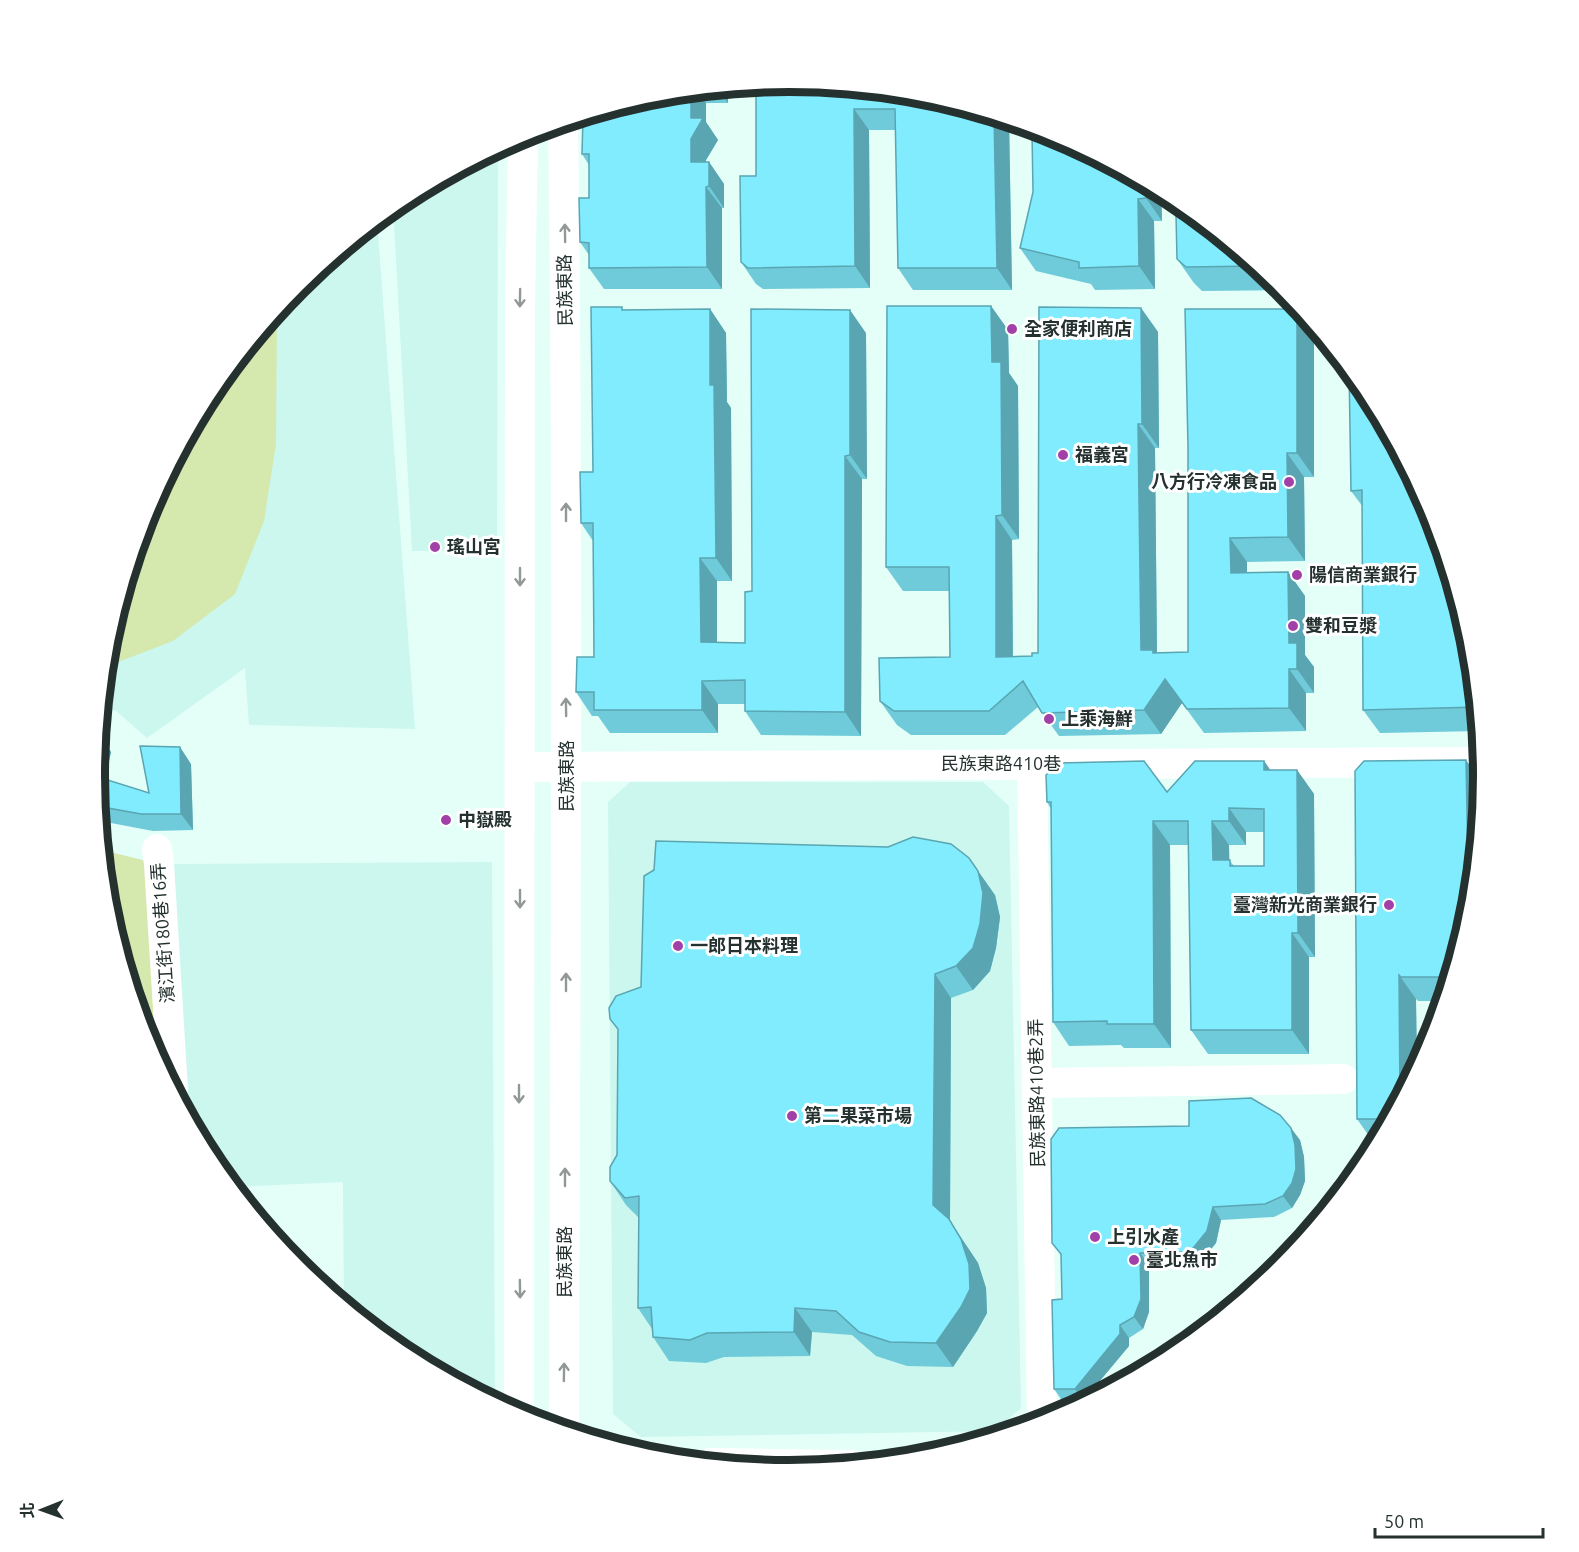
<svg xmlns="http://www.w3.org/2000/svg" width="1579" height="1552" font-family="Ubuntu,'Noto Sans TC',sans-serif">
  <style>
    .built { fill: #cbf7ee }
    .green { fill: #d5e8ad }
    .lines { fill: none; stroke-linecap: round; stroke-linejoin: round }
    .minor { stroke: #fff; stroke-width: 30 }
    .wall { fill: #6fcbda; fill-rule: evenodd }
    .shaded-wall { fill: #5aa5b2 }
    .building { fill: #81ecfe; stroke: #5aa5b2; stroke-width: 1.5; fill-rule: evenodd }
    .oneway { stroke: #929897 }
    .poi-dot { fill: #a141a8; stroke: #fff; stroke-width: 2 }
    .labels { text-anchor: middle; stroke-width: 6; stroke-linejoin: round; paint-order: stroke }
    .street-label { font-size: 18px; fill: #24312f; stroke: #fff }
    .poi-label { font-size: 18px; font-weight: bold; fill: #24312f; stroke: #fff; text-anchor: start }
    .rim { fill: none; stroke: #24312f; stroke-width: 8 }
  </style>
  <rect width="100%" height="100%" fill="#e3fff8"/>
  <!-- built -->
  <path class="built" d="M 498,147 L 497,550 L 412,551 L 393,206 L 404,198 Z
    M 377,220 L 415,729 L 249,725 L 245,668 L 147,738 L 115,710 L 101,713 L 108,640 L 148,510 L 212,390 L 298,284 Z
    M 630,782 L 983,782 L 1009,806 L 1021,1408 L 995,1431 L 641,1437 L 613,1414 L 608,802 Z
    M 492,862 L 495,1403 L 403,1354 L 344,1305 L 343,1182 L 232,1187 L 211,1162 L 179,1102 L 174,864 Z"/>
  <!-- green -->
  <path class="green" d="M 277,310 L 276,444 L 264,521 L 235,594 L 173,641 L 105,667 L 108,640 L 148,510 L 212,390 Z
    M 102,850 L 159,864 L 170,1085 L 147,1042 L 108,911 Z"/>
  <g class="lines">
    <!-- minor -->
    <path class="minor" d="M 563,122 C 569,558 565,994 564,1430
      M 1032,764 L 1042,1422
      M 520,767 L 1483,762
      M 157,849 L 159,864 L 173,1089
      M 1037,1083 L 1343,1079
      M 519,1416 L 520,307 L 523,134
      M 710,1463 L 853,1465"/>
  </g>
  <!-- wall -->
  <path class="wall" d="M 834,85 L 925,94 L 1009,120 L 1012,290 L 913,290 L 898,268 L 896,130 L 869,130 L 870,288 L 763,289 L 756,284 L 741,262 L 756,176 Z
    M 728,87 L 728,103 L 706,103 L 706,122 L 718,140 L 706,160 L 706,162 L 709,162 L 724,184 L 724,208 L 722,208 L 722,289 L 604,289 L 589,268 L 589,255 L 580,242 L 589,198 L 589,165 L 582,154 L 582,124 L 578,118 L 654,94 Z
    M 1161,190 L 1162,221 L 1154,221 L 1155,289 L 1095,290 L 1091,284 L 1036,271 L 1020,248 L 1033,192 Z
    M 1182,204 L 1281,285 L 1285,290 L 1202,291 L 1194,283 L 1177,259 L 1182,214 Z
    M 991,306 L 1008,330 L 1009,373 L 1018,386 L 1019,539 L 1012,540 L 1013,656 L 1032,656 L 1038,653 L 1141,308 L 1158,332 L 1159,448 L 1155,448 L 1157,653 L 1188,652 L 1188,447 L 1314,343 L 1314,477 L 1304,477 L 1305,561 L 1247,562 L 1247,573 L 1288,572 L 1305,596 L 1305,655 L 1314,667 L 1314,693 L 1306,693 L 1306,731 L 1204,733 L 1182,703 L 1161,734 L 1059,736 L 1038,707 L 1005,735 L 911,735 L 897,725 L 880,701 L 950,657 L 949,591 L 903,591 L 886,567 Z
    M 710,309 L 726,333 L 727,402 L 731,408 L 732,581 L 717,581 L 717,642 L 745,643 L 752,591 L 866,333 L 867,479 L 862,479 L 861,736 L 761,735 L 745,711 L 745,704 L 718,704 L 718,733 L 610,733 L 598,716 L 592,716 L 576,692 L 594,657 L 593,541 L 581,523 L 593,472 L 624,310 Z
    M 1349,368 L 1471,641 L 1480,731 L 1380,733 L 1363,710 L 1363,507 L 1351,491 Z
    M 100,736 L 111,752 L 105,779 L 149,793 L 191,764 L 193,830 L 153,831 L 111,823 L 98,816 L 94,776 Z
    M 1264,761 L 1270,770 L 1297,770 L 1314,794 L 1315,957 L 1309,957 L 1309,1054 L 1208,1054 L 1191,1030 L 1189,845 L 1170,845 L 1171,1048 L 1124,1048 L 1121,1045 L 1069,1046 L 1053,1022 L 1051,809 L 1047,802 L 1167,792 ZM 1246,832 L 1264,832 L 1264,866 L 1234,866 L 1229,860 L 1229,845 L 1246,845 Z
    M 1355,771 L 1483,784 L 1471,912 L 1444,1001 L 1418,1001 L 1416,999 L 1417,1070 L 1377,1143 L 1374,1143 L 1357,1119 Z
    M 995,895 L 1000,917 L 996,948 L 990,971 L 973,990 L 951,998 L 950,1221 L 978,1263 L 986,1288 L 987,1313 L 977,1331 L 953,1367 L 907,1366 L 876,1356 L 852,1335 L 812,1332 L 810,1356 L 724,1357 L 706,1363 L 669,1361 L 653,1337 L 652,1329 L 638,1308 L 639,1218 L 626,1205 L 610,1181 L 617,1155 L 618,1030 L 610,1019 Z
    M 1300,1140 L 1304,1157 L 1305,1181 L 1300,1195 L 1292,1208 L 1274,1217 L 1221,1220 L 1216,1243 L 1199,1264 L 1149,1265 L 1149,1312 L 1143,1329 L 1129,1338 L 1129,1346 L 1083,1401 L 1063,1402 L 1054,1389 L 1062,1299 L 1061,1255 L 1052,1243 Z"/>
  <!-- shaded-wall -->
  <path class="shaded-wall" d="M 728,87 L 728,103 L 717,88 Z
    M 697,90 L 706,103 L 706,122 L 718,140 L 706,160 L 707,184 L 691,162 L 691,91 Z
    M 854,109 L 869,130 L 870,288 L 855,266 Z
    M 994,115 L 1009,120 L 1012,290 L 997,268 Z
    M 709,162 L 724,184 L 724,208 L 709,186 Z
    M 1145,182 L 1161,190 L 1162,221 L 1146,198 Z
    M 706,187 L 722,208 L 722,289 L 707,267 Z
    M 1138,199 L 1154,221 L 1155,289 L 1139,266 Z
    M 991,306 L 1008,330 L 1009,373 L 1018,386 L 1019,539 L 1002,515 L 992,362 Z
    M 1141,308 L 1158,332 L 1159,448 L 1142,424 Z
    M 710,309 L 726,333 L 727,402 L 731,408 L 732,581 L 716,558 L 710,385 Z
    M 850,310 L 866,333 L 867,479 L 850,455 Z
    M 1297,319 L 1314,343 L 1314,477 L 1297,453 Z
    M 1138,424 L 1155,448 L 1157,656 L 1141,650 Z
    M 1287,453 L 1304,477 L 1305,561 L 1288,537 Z
    M 845,456 L 862,479 L 861,736 L 845,712 Z
    M 996,516 L 1012,540 L 1013,680 L 996,657 Z
    M 1230,538 L 1247,562 L 1247,597 L 1231,573 Z
    M 700,558 L 717,581 L 717,666 L 701,642 Z
    M 1288,572 L 1305,596 L 1305,655 L 1314,667 L 1314,693 L 1297,669 L 1289,643 Z
    M 1289,669 L 1306,693 L 1306,731 L 1289,708 Z
    M 1165,679 L 1182,703 L 1161,734 L 1144,710 Z
    M 702,681 L 718,704 L 718,733 L 702,710 Z
    M 100,736 L 111,752 L 102,791 L 94,776 L 98,745 Z
    M 180,747 L 191,764 L 193,830 L 181,814 Z
    M 1466,760 L 1483,784 L 1471,912 L 1469,919 Z
    M 1264,761 L 1281,785 L 1264,770 Z
    M 1297,770 L 1314,794 L 1315,957 L 1298,933 Z
    M 1229,808 L 1246,832 L 1246,845 L 1229,821 Z
    M 1153,821 L 1170,845 L 1171,1048 L 1154,1024 Z
    M 1212,821 L 1229,845 L 1230,884 L 1213,860 Z
    M 969,858 L 995,895 L 1000,917 L 996,948 L 990,971 L 973,990 L 956,966 Z
    M 1292,933 L 1309,957 L 1309,1054 L 1292,1030 Z
    M 935,974 L 951,998 L 950,1221 L 978,1263 L 986,1288 L 987,1313 L 977,1331 L 953,1367 L 936,1343 L 933,1205 Z
    M 1399,975 L 1416,999 L 1417,1070 L 1400,1100 Z
    M 1291,1128 L 1300,1140 L 1304,1157 L 1305,1181 L 1300,1195 L 1292,1208 L 1283,1196 Z
    M 1213,1207 L 1221,1220 L 1216,1243 L 1199,1264 L 1190,1252 Z
    M 1140,1253 L 1149,1265 L 1149,1312 L 1143,1329 L 1134,1317 Z
    M 795,1308 L 812,1332 L 810,1356 L 794,1332 Z
    M 1120,1325 L 1129,1338 L 1129,1346 L 1083,1401 L 1075,1389 Z"/>
  <!-- building -->
  <path class="building" d="M 834,85 L 925,94 L 994,115 L 997,268 L 898,268 L 895,109 L 854,109 L 855,266 L 748,268 L 741,262 L 740,176 L 756,176 L 756,87 Z
    M 691,91 L 691,118 L 703,118 L 691,139 L 691,162 L 709,162 L 709,186 L 706,187 L 707,267 L 589,268 L 589,243 L 580,242 L 579,198 L 589,198 L 589,154 L 582,154 L 583,116 L 654,94 Z
    M 1039,129 L 1056,134 L 1145,182 L 1146,198 L 1138,199 L 1139,266 L 1079,268 L 1079,262 L 1020,248 L 1033,192 L 1032,133 L 1039,133 Z
    M 1182,204 L 1258,266 L 1186,267 L 1177,259 L 1176,215 L 1182,214 Z
    M 887,306 L 991,306 L 992,362 L 1001,362 L 1002,515 L 996,516 L 996,657 L 1032,656 L 1032,653 L 1038,653 L 1039,307 L 1141,308 L 1142,424 L 1138,424 L 1141,650 L 1153,650 L 1153,653 L 1188,652 L 1188,447 L 1185,309 L 1287,309 L 1297,319 L 1297,453 L 1287,453 L 1288,537 L 1230,538 L 1231,573 L 1288,572 L 1289,643 L 1297,643 L 1297,669 L 1289,669 L 1289,708 L 1187,709 L 1165,679 L 1144,710 L 1042,713 L 1023,681 L 989,711 L 894,711 L 880,701 L 879,658 L 950,657 L 949,567 L 886,567 Z
    M 591,307 L 622,307 L 622,310 L 710,309 L 710,385 L 714,385 L 716,558 L 700,558 L 701,642 L 745,643 L 745,592 L 752,591 L 751,309 L 850,310 L 850,455 L 845,456 L 845,712 L 745,711 L 745,680 L 702,681 L 702,710 L 594,710 L 594,692 L 576,692 L 577,657 L 594,657 L 593,523 L 581,523 L 580,472 L 593,472 Z
    M 1349,368 L 1368,390 L 1432,510 L 1471,641 L 1478,707 L 1363,710 L 1362,490 L 1351,491 Z
    M 140,746 L 180,747 L 181,814 L 141,814 L 97,806 L 95,776 L 149,793 Z
    M 1466,760 L 1469,919 L 1451,977 L 1401,977 L 1399,975 L 1400,1100 L 1390,1119 L 1357,1119 L 1355,771 L 1364,761 Z
    M 1144,761 L 1167,792 L 1195,761 L 1264,761 L 1264,770 L 1297,770 L 1298,933 L 1292,933 L 1292,1030 L 1191,1030 L 1188,821 L 1153,821 L 1154,1024 L 1107,1024 L 1107,1021 L 1053,1022 L 1051,802 L 1047,802 L 1046,775 L 1059,763 ZM 1229,808 L 1264,809 L 1264,866 L 1230,866 L 1230,860 L 1213,860 L 1212,821 L 1229,821 Z
    M 913,837 L 951,844 L 969,858 L 978,871 L 983,893 L 980,924 L 973,948 L 956,966 L 935,974 L 933,1205 L 949,1219 L 961,1239 L 969,1264 L 970,1289 L 961,1307 L 936,1343 L 890,1342 L 859,1332 L 836,1311 L 795,1308 L 794,1332 L 707,1333 L 690,1340 L 653,1337 L 651,1307 L 638,1308 L 639,1196 L 625,1198 L 610,1181 L 610,1167 L 617,1155 L 618,1029 L 610,1019 L 609,1008 L 616,996 L 641,987 L 644,876 L 654,870 L 656,841 L 888,847 Z
    M 1441,1012 L 1437,1025 L 1432,1019 Z
    M 1251,1098 L 1280,1115 L 1291,1128 L 1295,1145 L 1296,1169 L 1292,1183 L 1283,1196 L 1265,1204 L 1213,1207 L 1207,1231 L 1190,1252 L 1140,1253 L 1141,1299 L 1134,1317 L 1120,1325 L 1120,1334 L 1075,1389 L 1054,1389 L 1052,1300 L 1062,1299 L 1061,1254 L 1052,1243 L 1051,1139 L 1059,1128 L 1189,1126 L 1189,1101 Z
    M 1313,1220 L 1319,1221 L 1281,1268 L 1202,1332 L 1221,1309 L 1224,1312 L 1263,1268 Z
    M 773,1469 L 806,1469 L 789,1471 Z"/>
  <!-- one-way arrows -->
  <defs><path id="oneway-shaft" d="M-6 0H5M1.5-3L5.5 0L1.5 3" fill="none" stroke-width="1.6" stroke-linecap="round" stroke-linejoin="round" transform="scale(1.5)"/></defs>
  <g class="oneway">
    <use href="#oneway-shaft" transform="translate(565 233) rotate(-91)"/>
    <use href="#oneway-shaft" transform="translate(520 298) rotate(91)"/>
    <use href="#oneway-shaft" transform="translate(566 512) rotate(-90)"/>
    <use href="#oneway-shaft" transform="translate(520 577) rotate(90)"/>
    <use href="#oneway-shaft" transform="translate(566 707) rotate(-91)"/>
    <use href="#oneway-shaft" transform="translate(520 899) rotate(90)"/>
    <use href="#oneway-shaft" transform="translate(566 982) rotate(-90)"/>
    <use href="#oneway-shaft" transform="translate(519 1094) rotate(90)"/>
    <use href="#oneway-shaft" transform="translate(565 1177) rotate(-90)"/>
    <use href="#oneway-shaft" transform="translate(520 1289) rotate(89)"/>
    <use href="#oneway-shaft" transform="translate(564 1372) rotate(-89)"/>
  </g>
  <!-- markers -->
  <g class="poi-dot">
    <circle cx="1012" cy="329" r="6"/>
    <circle cx="1063" cy="455" r="6"/>
    <circle cx="1289" cy="482" r="6"/>
    <circle cx="435" cy="547" r="6"/>
    <circle cx="1297" cy="575" r="6"/>
    <circle cx="1293" cy="626" r="6"/>
    <circle cx="1049" cy="719" r="6"/>
    <circle cx="446" cy="820" r="6"/>
    <circle cx="1389" cy="905" r="6"/>
    <circle cx="678" cy="946" r="6"/>
    <circle cx="792" cy="1116" r="6"/>
    <circle cx="1095" cy="1237" r="6"/>
    <circle cx="1134" cy="1260" r="6"/>
  </g>
  <g class="labels">
    <!-- street labels -->
    <g class="street-label">
      <text transform="translate(565 290) rotate(-91)" y="6">民族東路</text>
      <text x="1001" y="770">民族東路410巷</text>
      <text transform="translate(567 776) rotate(-90)" y="6">民族東路</text>
      <text transform="translate(163 933) rotate(-94)" y="6">濱江街180巷16弄</text>
      <text transform="translate(1037 1093) rotate(-91)" y="6">民族東路410巷2弄</text>
      <text transform="translate(565 1262) rotate(-90)" y="6">民族東路</text>
    </g>
    <!-- poi labels -->
    <g class="poi-label">
      <text x="1024" y="335">全家便利商店</text>
      <text x="1075" y="461">福義宮</text>
      <text x="1277" y="488" text-anchor="end">八方行冷凍食品</text>
      <text x="447" y="553">瑤山宮</text>
      <text x="1309" y="581">陽信商業銀行</text>
      <text x="1305" y="632">雙和豆漿</text>
      <text x="1061" y="725">上乘海鮮</text>
      <text x="458" y="826">中嶽殿</text>
      <text x="1377" y="911" text-anchor="end">臺灣新光商業銀行</text>
      <text x="690" y="952">一郎日本料理</text>
      <text x="804" y="1122">第二果菜市場</text>
      <text x="1107" y="1243">上引水產</text>
      <text x="1146" y="1266">臺北魚市</text>
    </g>
  </g>
  <!-- crop -->
  <path d="M0 0H1579V1552H0ZM105 776a684 684 0 1 1 1368 0a684 684 0 1 1-1368 0Z" fill="#fff" fill-rule="evenodd"/>
  <path class="rim" d="M105 776a684 684 0 1 1 1368 0a684 684 0 1 1-1368 0Z"/>
  <!-- north arrow -->
  <g transform="translate(42 1510) rotate(269)" stroke="#ffffff" stroke-width="4.5" paint-order="stroke">
  <path d="M0-4.5L10 22L0 15L-10 22Z" fill="#24312f"/>
  <text y="-9" font-size="16" font-weight="bold" text-anchor="middle" fill="#24312f">北</text>
  </g>
  <!-- scale -->
  <path d="M1375 1528v9h168v-9" fill="none" stroke="#24312f" stroke-width="3"/>
  <text x="1384" y="1528" font-size="18" fill="#24312f" stroke="#ffffff" stroke-width="4.5" paint-order="stroke">50 m</text>
</svg>
